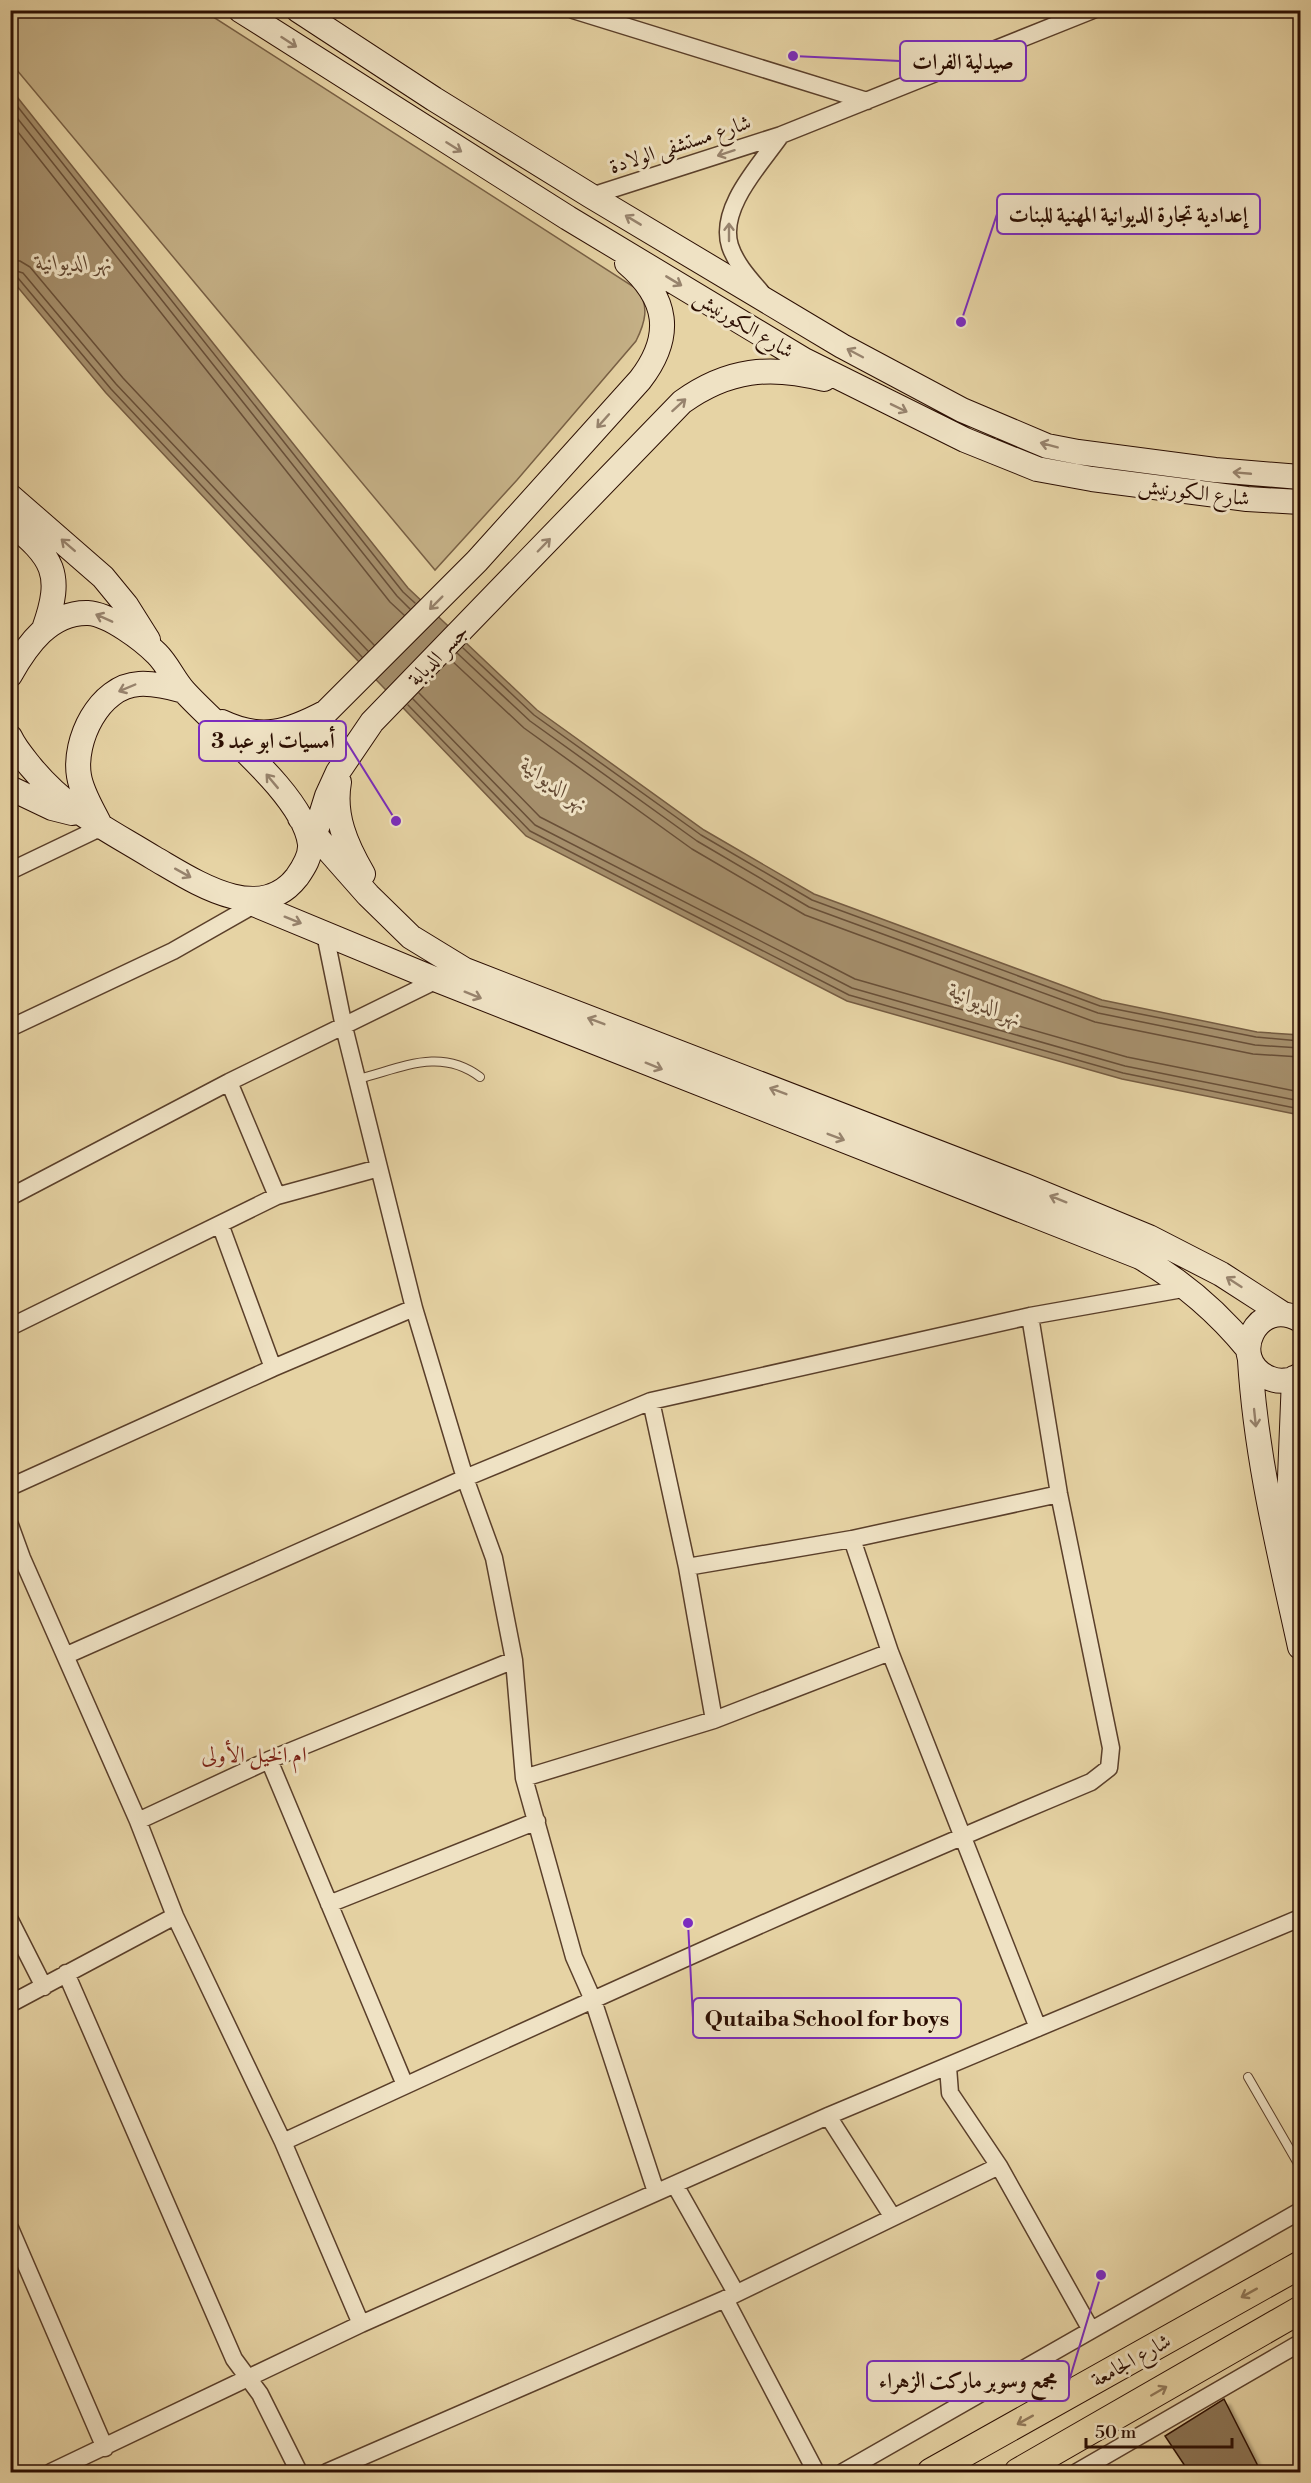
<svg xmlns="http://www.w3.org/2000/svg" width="1311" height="2483" font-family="'Libre Bodoni',Amiri,serif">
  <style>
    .green { fill: #c6b288; stroke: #786045; stroke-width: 1.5 }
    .water { fill: #a6906d; stroke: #755c42; stroke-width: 1.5 }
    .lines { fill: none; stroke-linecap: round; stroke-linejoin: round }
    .shore { stroke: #684f38; stroke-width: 1.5 }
    .building { fill: #8c7456; stroke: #2b0e02; stroke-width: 1.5; filter: url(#shadow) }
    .lane-casing { stroke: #5a3f2a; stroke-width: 10 }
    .street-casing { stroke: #5a3f2a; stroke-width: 19 }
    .secondary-casing { stroke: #2b0e02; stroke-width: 26 }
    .primary-casing { stroke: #2b0e02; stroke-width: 29 }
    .lane { stroke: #efe2c4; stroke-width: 8 }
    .street { stroke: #efe2c4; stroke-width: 16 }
    .secondary { stroke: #efe2c4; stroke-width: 24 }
    .primary { stroke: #e6d3a4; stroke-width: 27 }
    .oneway { stroke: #97836d }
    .oneway2 { stroke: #927a5b }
    .labels { text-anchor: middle; stroke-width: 6; stroke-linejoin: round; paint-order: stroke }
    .street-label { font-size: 21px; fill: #2b0e02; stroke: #efe2c4 }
    .water-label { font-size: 22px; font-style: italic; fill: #624832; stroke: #efe2c4 }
    .neighbourhood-label { font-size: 22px; fill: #7a1f14; stroke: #efe2c4 }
    .leader { fill: none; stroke: #7b2cbf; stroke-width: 2 }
    .callout-dot { fill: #7b2cbf; stroke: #efe2c4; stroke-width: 2 }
    .callout { fill: #efe2c4; stroke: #7b2cbf; stroke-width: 2 }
    .callout-label { font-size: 22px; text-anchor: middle; font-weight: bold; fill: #2b0e02 }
  </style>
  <defs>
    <filter id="shadow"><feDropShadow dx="5.5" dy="5.5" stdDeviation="1.5" flood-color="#0004"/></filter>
  </defs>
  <rect width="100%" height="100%" fill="#e6d3a4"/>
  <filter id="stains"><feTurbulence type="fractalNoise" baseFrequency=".00333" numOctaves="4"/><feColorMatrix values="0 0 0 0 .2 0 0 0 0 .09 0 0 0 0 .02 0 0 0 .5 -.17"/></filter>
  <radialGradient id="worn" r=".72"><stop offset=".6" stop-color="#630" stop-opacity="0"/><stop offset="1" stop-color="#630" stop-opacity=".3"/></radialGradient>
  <!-- green -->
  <path class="green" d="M 10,11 L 204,11 L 637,289 C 650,306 645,323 636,341 L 517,480 L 435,570 L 11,63 Z"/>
  <!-- water -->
  <path class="water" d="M 10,88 L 408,588 L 537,710 L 704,830 L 814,894 L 1102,1000 L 1257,1032 L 1300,1035 L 1300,1115 L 1122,1079 L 847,1001 L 526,836 L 336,638 L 106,393 L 11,279 Z"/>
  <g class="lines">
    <!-- shore -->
    <path class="shore" d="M 10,97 L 403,592 L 415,603
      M 10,109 L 397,596 L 410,609
      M 10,122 L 390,602 L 404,615
      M 10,260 L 20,261 L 30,267 L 123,378 L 374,645
      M 10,269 L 23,273 L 116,384 L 368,651
      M 10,276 L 18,278 L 111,389 L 362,657
      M 463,648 L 534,715 L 701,835 L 812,900 L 1100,1006 L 1256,1037 L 1300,1041
      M 457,653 L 530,721 L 697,841 L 809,907 L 1098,1013 L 1255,1045 L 1300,1048
      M 451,660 L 524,728 L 692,849 L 805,915 L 1095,1022 L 1253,1054 L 1300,1057
      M 419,693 L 540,817 L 855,979 L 1127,1057 L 1300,1092
      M 413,699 L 535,825 L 852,988 L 1125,1066 L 1300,1101
      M 408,705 L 530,831 L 849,995 L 1123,1073 L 1300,1109"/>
  </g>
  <!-- building -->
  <path class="building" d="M 1224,2399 L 1261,2472 L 1189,2472 L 1165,2436 Z"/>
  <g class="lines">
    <defs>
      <path id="lane" d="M 358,1079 C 402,1068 440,1047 480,1077
        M 1248,2077 L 1300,2167"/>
      <path id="street" d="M 573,10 L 867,101
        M 591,196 L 781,135 L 1093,10
        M 761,292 C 749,278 736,264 730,246 C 718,208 761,164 781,135
        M 10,871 L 102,827
        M 325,934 L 344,1027 L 414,1308 L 465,1478 L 494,1558 L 514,1660 L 524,1778 L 574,1957 L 593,2000 L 656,2192
        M 10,1028 L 173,951 L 259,902
        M 229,1082 L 277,1196
        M 10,1197 L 229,1082 L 437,980
        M 220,1224 L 273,1368
        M 10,1327 L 277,1196 L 379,1168
        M 651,1401 L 687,1567 L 714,1720
        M 10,1487 L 273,1368 L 414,1308
        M 10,1525 L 22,1558 L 138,1821 L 175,1916 L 283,2142 L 361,2324
        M 852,1539 L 890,1652 L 1038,2028
        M 687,1567 L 852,1539 L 1059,1494
        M 67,1655 L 465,1478 L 651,1401 L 1030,1316 L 1188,1288
        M 269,1760 L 405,2085
        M 524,1778 L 714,1720 L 890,1652
        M 138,1821 L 269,1760 L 514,1660
        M 329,1904 L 537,1821
        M 10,1920 L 44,1987
        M 66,1973 L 234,2359 L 260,2394 L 299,2472
        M 10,2004 L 175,1916
        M 948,2067 L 950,2093 L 999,2166 L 1091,2330
        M 828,2116 L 892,2216
        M 283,2142 C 551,2018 819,1896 1091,1782 L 1109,1768 L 1111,1748 L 1059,1494 L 1030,1316
        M 675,2185 L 736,2293
        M 10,2228 L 105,2448
        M 725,2299 L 816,2472
        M 51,2472 L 361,2324 L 828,2116 L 1300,1918
        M 327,2472 L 725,2299 L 999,2166
        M 843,2472 L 1300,2211
        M 1077,2472 L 1300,2343"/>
      <path id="secondary" d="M 240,10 L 568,218 L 804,360 L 965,440 L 1037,469 L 1092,479 L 1247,499 L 1300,502
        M 298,10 L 434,99 L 591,196 L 842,346 L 962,410 L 1047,446 L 1078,452 L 1215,470 L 1300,477
        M 10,496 L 103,577 L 126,605 L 148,640
        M 10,522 C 53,558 64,573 44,629
        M 10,675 C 27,645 50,612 88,613 C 109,614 143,640 157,654 C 168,665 174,680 184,691 C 217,728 304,795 310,844 C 311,856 304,867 297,877 C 259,926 194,881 154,858 C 107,829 67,811 31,767 C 23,757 15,748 10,737
        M 222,722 C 262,741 288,732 326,712 L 477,561 L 640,380 C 674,336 668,298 627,263
        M 339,782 C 333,815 346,845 363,874
        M 10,788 L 52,808 L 72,813
        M 300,818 L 368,895 L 411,937 L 465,970 L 1025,1186 L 1149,1237 L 1221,1274 L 1283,1314
        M 101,827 C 93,810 82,794 79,776 C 73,741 99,686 139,684 C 154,683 170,687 184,691
        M 311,847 L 327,796 L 338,772 L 372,722 L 682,402 C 728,369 770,365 824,379
        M 239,898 L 437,980 L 1140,1257 C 1183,1282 1217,1311 1248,1349
        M 1300,1320 C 1257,1295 1226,1360 1269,1378 C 1280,1383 1291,1381 1300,1375
        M 1250,1360 C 1256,1458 1279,1551 1300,1647
        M 1294,1378 L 1289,1503 L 1290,1526 L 1295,1556"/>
      <path id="primary" d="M 931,2472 L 1300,2265
        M 1018,2472 L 1300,2310"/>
    </defs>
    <!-- lane casing -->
    <use href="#lane" class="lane-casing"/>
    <!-- street casing -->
    <use href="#street" class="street-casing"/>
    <!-- secondary casing -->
    <use href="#secondary" class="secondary-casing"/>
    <!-- primary casing -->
    <use href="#primary" class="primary-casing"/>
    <!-- lane -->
    <use href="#lane" class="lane"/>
    <!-- street -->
    <use href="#street" class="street"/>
    <!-- secondary -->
    <use href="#secondary" class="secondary"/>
    <!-- primary -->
    <use href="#primary" class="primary"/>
  </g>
  <!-- one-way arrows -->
  <defs><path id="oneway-shaft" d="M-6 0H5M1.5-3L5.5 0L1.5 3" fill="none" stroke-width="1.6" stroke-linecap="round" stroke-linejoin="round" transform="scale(1.5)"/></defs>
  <g class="oneway">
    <use href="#oneway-shaft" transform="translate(289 42) rotate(33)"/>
    <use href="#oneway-shaft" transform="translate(454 147) rotate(32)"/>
    <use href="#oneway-shaft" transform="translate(726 153) rotate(162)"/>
    <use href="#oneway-shaft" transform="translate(633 220) rotate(-149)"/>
    <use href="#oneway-shaft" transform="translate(729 232) rotate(-90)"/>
    <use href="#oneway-shaft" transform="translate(674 281) rotate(31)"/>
    <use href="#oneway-shaft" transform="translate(855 353) rotate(-152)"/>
    <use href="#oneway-shaft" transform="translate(679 405) rotate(-42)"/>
    <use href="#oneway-shaft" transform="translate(899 408) rotate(26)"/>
    <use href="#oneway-shaft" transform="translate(603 421) rotate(132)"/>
    <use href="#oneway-shaft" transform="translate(1049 445) rotate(-165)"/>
    <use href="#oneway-shaft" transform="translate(1242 473) rotate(-175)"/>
    <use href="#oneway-shaft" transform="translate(68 545) rotate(-139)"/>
    <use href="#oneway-shaft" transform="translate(544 545) rotate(-46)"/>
    <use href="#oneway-shaft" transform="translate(436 603) rotate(135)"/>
    <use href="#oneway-shaft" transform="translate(104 618) rotate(-156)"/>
    <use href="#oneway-shaft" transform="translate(127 688) rotate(157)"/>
    <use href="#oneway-shaft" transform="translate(272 781) rotate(-130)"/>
    <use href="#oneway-shaft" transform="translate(183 873) rotate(29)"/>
    <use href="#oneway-shaft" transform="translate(293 920) rotate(22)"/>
    <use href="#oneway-shaft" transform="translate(473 995) rotate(22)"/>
    <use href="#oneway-shaft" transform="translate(596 1021) rotate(-159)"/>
    <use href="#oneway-shaft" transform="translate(654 1066) rotate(22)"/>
    <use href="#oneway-shaft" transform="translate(778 1091) rotate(-159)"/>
    <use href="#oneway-shaft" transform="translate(836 1137) rotate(21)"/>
    <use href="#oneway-shaft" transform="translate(1058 1199) rotate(-158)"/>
    <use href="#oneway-shaft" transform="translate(1234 1282) rotate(-147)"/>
    <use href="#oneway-shaft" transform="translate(1255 1418) rotate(84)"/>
  </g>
  <g class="oneway2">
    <use href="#oneway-shaft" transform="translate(1249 2293) rotate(151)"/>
    <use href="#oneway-shaft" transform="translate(1159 2391) rotate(-30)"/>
    <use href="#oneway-shaft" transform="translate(1025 2420) rotate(151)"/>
  </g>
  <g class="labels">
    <!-- street labels -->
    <g class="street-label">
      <text transform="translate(680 144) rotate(-18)" y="7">شارع مستشفى الولادة</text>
      <text transform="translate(744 324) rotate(31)" y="7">شارع الكورنيش</text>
      <text transform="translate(1194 492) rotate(7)" y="7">شارع الكورنيش</text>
      <text transform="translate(438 655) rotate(-46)" y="7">جسر الدبابة</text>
      <text transform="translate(1131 2360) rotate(-29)" y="7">شارع الجامعة</text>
    </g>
    <!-- water labels -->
    <g class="water-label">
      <text x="74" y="270">نهر الديوانية</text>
      <text transform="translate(555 784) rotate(35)" y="8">نهر الديوانية</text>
      <text transform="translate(986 1004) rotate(24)" y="8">نهر الديوانية</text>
    </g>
    <!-- neighbourhood labels -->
    <g class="neighbourhood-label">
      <text x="254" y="1762">ام الخيل الأولى</text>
    </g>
  </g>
  <!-- callouts -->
  <path class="leader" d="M793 56L900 61M961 322L997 214M396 821L346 741M688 1923L693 2018M1101 2275L1069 2381"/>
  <g class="callout-dot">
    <circle cx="793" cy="56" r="6"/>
    <circle cx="961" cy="322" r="6"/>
    <circle cx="396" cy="821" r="6"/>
    <circle cx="688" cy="1923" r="6"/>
    <circle cx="1101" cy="2275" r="6"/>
  </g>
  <g class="callout">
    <rect x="900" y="41" width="126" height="40" rx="6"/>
    <rect x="997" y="194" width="263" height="40" rx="6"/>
    <rect x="199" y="721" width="147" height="40" rx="6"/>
    <rect x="693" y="1998" width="268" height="40" rx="6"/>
    <rect x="867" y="2361" width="202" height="40" rx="6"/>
  </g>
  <g class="callout-label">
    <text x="963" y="69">صيدلية الفرات</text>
    <text x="1128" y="222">إعدادية تجارة الديوانية المهنية للبنات</text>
    <text x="273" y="748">أمسيات ابو عبد 3</text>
    <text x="827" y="2026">Qutaiba School for boys</text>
    <text x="968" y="2388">مجمع وسوبر ماركت الزهراء</text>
  </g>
  <!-- margin -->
  <rect width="1311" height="2483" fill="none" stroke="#e6d3a4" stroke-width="36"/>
  <rect x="12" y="12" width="1287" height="2459" fill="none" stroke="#2b0e02" stroke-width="3"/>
  <rect x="18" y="18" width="1275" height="2447" fill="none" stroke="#2b0e02" stroke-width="1.5"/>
  <!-- scale -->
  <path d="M1086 2438v9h146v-9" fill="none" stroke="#2b0e02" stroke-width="3"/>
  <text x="1095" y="2438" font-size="18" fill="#2b0e02" stroke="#efe2c4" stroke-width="4.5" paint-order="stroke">50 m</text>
  <rect width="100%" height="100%" filter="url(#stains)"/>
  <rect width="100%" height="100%" fill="url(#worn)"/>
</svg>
